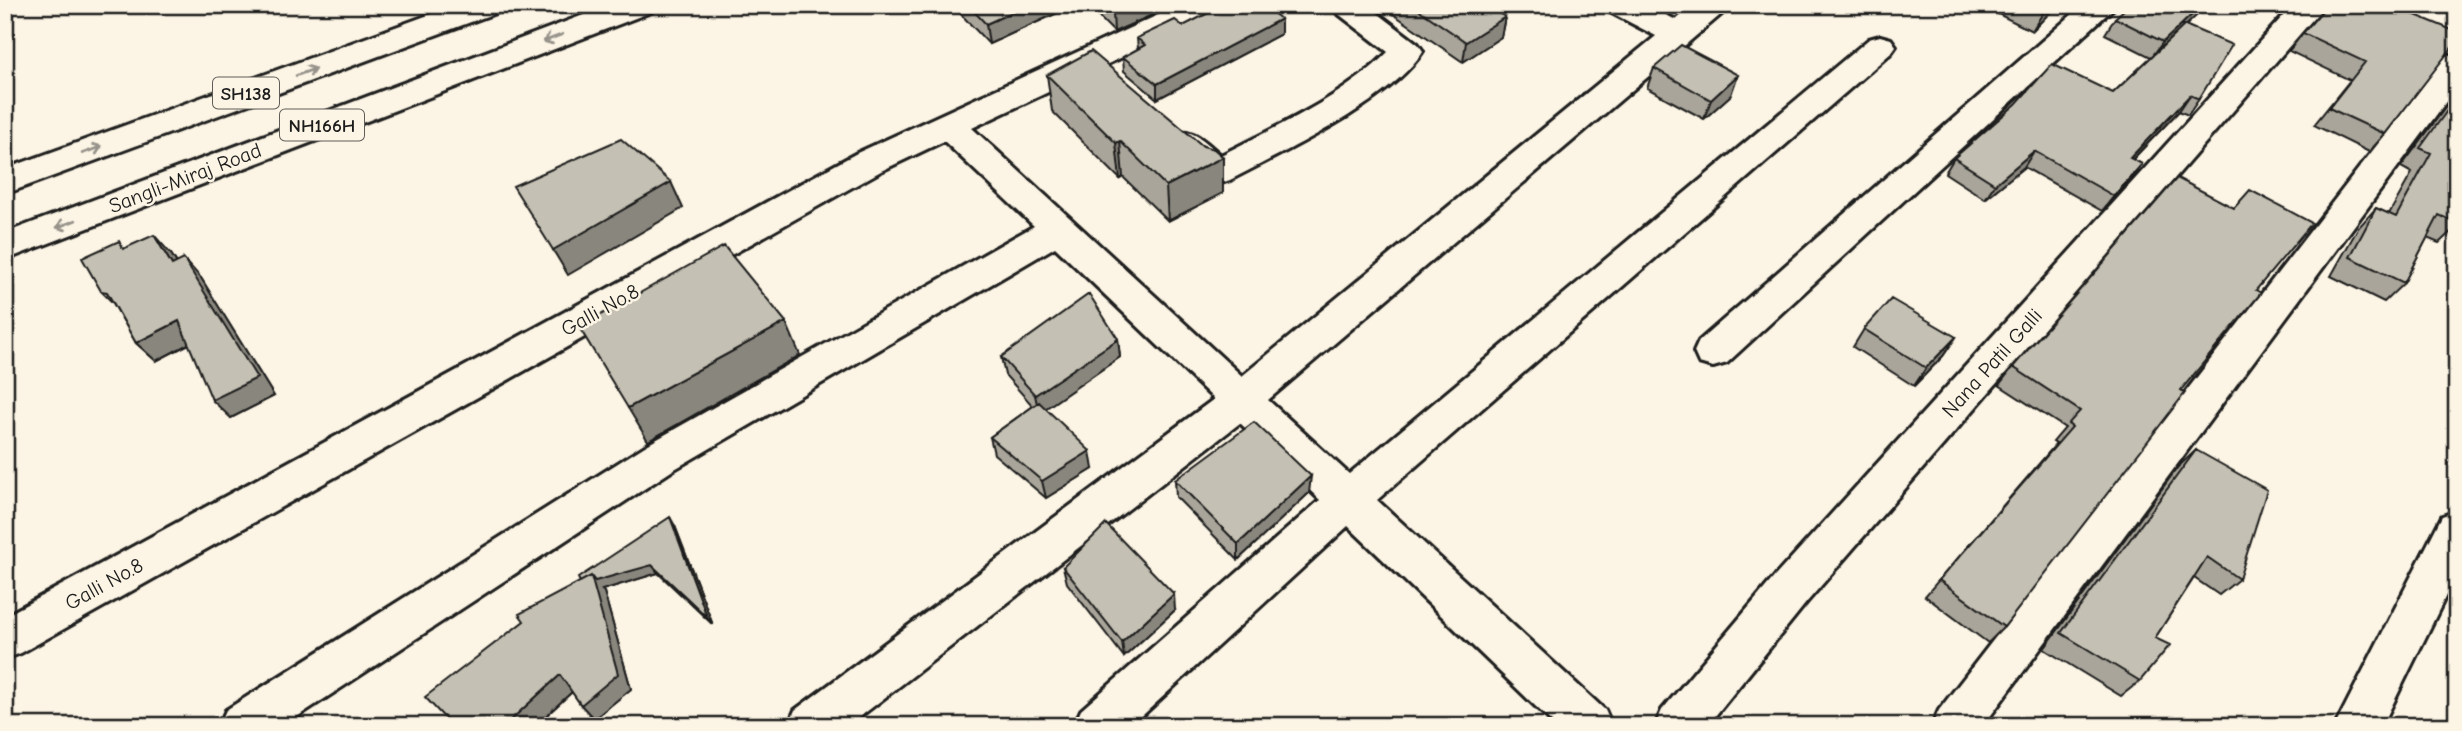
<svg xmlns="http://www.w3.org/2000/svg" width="2462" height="731" font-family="'Comic Neue',sans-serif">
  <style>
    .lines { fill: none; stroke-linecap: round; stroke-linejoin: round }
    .minor-casing { stroke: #1c1c1c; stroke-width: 6 }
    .trunk-casing { stroke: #1c1c1c; stroke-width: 6 }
    .minor { fill: #fcf5e5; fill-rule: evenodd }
    .trunk { fill: #fcf5e5; fill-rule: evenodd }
    .wall { fill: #a9a59a; stroke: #1c1c1c; stroke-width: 2 }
    .shaded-wall { fill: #89867d; stroke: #1c1c1c; stroke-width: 2 }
    .building { fill: #c4c0b3; stroke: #1c1c1c; stroke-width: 2 }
    .oneway { stroke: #97938b }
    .labels { text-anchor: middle; stroke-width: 5; stroke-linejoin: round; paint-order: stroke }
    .shield { fill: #fcf5e5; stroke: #5f5d58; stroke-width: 2 }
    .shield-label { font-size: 19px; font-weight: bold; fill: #1c1c1c }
    .street-label { font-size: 21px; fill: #1c1c1c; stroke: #fcf5e5 }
  </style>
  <rect width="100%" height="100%" fill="#fcf5e5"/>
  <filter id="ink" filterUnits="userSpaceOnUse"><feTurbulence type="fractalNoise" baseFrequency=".0143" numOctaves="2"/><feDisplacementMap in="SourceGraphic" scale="14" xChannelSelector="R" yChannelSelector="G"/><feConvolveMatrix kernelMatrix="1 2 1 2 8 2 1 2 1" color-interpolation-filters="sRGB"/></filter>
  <g filter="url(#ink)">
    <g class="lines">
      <defs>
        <path id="minor" d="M 1180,5 L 1222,5 L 1218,12 L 972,128 L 1242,376 L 1656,36 L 1610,12 L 1606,5 L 1646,5 L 1676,20 L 1693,5 L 1728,5 L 1724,12 L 1268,400 L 1349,474 L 1869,39 L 1880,36 L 1891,39 L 1896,46 L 1891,53 L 1377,500 L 1605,710 L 1612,726 L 1556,726 L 1348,526 L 1131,726 L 1074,726 L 1081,710 L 1320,500 L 1240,423 L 848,726 L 788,726 L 795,710 L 1214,399 L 1055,247 L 673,470 L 283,726 L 219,726 L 226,710 L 645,446 L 1034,226 L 944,141 L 881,171 L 21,653 L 5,659 L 5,616 L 857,153 Z
          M 1332,5 L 1367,5 L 1418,44 L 1423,51 C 1391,102 1285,151 1230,180 C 1226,181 1223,183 1219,183 C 1204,184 1171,153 1164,141 L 1169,133 C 1192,126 1204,141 1221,155 C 1277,126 1343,98 1388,52 L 1336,12 Z
          M 2083,5 L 2117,5 L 1727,363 L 1713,367 L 1699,363 L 1694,352 L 1699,341 Z
          M 2293,5 L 2325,5 L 1806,603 L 1707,726 L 1655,726 L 1662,710 L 1776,575 Z
          M 2457,53 L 2457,87 L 1983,726 L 1932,726 L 1939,710 L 2446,56 Z
          M 2457,511 L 2457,573 L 2382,726 L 2335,726 L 2442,516 Z"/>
        <path id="trunk" d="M 456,5 L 502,5 L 498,12 L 5,194 L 5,169 Z
          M 610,5 L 655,5 L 651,12 L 5,260 L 5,233 Z"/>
      </defs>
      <!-- minor casing -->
      <use href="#minor" class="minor-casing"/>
      <!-- trunk casing -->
      <use href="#trunk" class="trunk-casing"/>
      <!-- minor -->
      <use href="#minor" class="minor"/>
      <!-- trunk -->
      <use href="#trunk" class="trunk"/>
    </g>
    <!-- wall -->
    <path class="wall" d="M 955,5 L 1075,5 L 989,44 L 956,9 Z
      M 1087,5 L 1151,5 L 1152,15 L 1114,32 Z
      M 1380,5 L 1486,5 L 1505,17 L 1501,37 L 1463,62 Z
      M 1986,5 L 2057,5 L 2032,31 L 1984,7 Z
      M 2115,18 L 2186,26 L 2199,99 L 2188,115 L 2179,111 L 2133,159 L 2142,164 L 2131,180 L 2102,211 L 2024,167 L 1985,199 L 1945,173 L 1954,158 L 2016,104 L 2113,93 L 2151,57 L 2105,34 Z
      M 1281,19 L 1281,34 L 1157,99 L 1124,71 L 1123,57 L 1138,49 L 1137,38 L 1183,26 Z
      M 2457,32 L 2457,43 L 2447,53 L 2385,134 L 2369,152 L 2314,125 L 2350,80 L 2289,51 L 2303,33 Z
      M 1654,68 L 1731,95 L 1704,119 L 1647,88 Z
      M 1047,75 L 1203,146 L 1223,157 L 1223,193 L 1168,221 L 1123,177 L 1120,179 L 1052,111 Z
      M 2457,92 L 2457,226 L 2439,243 L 2427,238 L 2404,283 L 2384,302 L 2331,276 L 2358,228 L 2376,208 L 2389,214 L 2412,173 L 2401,167 Z
      M 125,248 L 171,254 L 177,263 L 201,278 L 274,396 L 231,418 L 189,344 L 156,361 L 136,343 L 113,303 L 101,291 Z
      M 1864,329 L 1956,337 L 1943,356 L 1914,386 L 1853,347 Z
      M 1118,339 L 1120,357 L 1045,408 L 1093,469 L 1046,498 L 994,454 L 990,437 L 1033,406 L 1005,375 L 1001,357 Z
      M 2013,367 L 2181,390 L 2004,627 L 1988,643 L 1925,596 L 2056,444 L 2053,442 L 2065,428 L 1999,385 Z
      M 2196,450 L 2239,579 L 2219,595 L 2194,578 L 2155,638 L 2140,681 L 2121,696 L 2044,649 L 2178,467 Z
      M 1175,480 L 1309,493 L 1238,560 L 1176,497 Z
      M 675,526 L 713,625 L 658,573 L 602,590 L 604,592 L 631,689 L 594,719 L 581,705 L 572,692 L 535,726 L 452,726 L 580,582 Z
      M 1063,567 L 1175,610 L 1124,657 L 1067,583 Z"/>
    <!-- shaded-wall -->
    <path class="shaded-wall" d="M 1028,5 L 1075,5 L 989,44 L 986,24 Z
      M 1129,5 L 1151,5 L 1152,15 L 1114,32 L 1113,13 Z
      M 2050,5 L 2057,5 L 2032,31 L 2044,11 Z
      M 2202,5 L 2208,5 L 2151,58 L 2163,42 Z
      M 1505,17 L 1501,37 L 1463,62 L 1466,42 Z
      M 1281,19 L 1281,34 L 1157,99 L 1157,84 Z
      M 1738,75 L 1731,95 L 1704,119 L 1711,100 Z
      M 2190,95 L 2179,111 L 2119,173 L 2130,158 Z
      M 1120,141 L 1123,177 L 1120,179 L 1116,143 Z
      M 2034,151 L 2024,167 L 1985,199 L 1995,184 Z
      M 1223,157 L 1223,193 L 1168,221 L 1166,186 Z
      M 2142,164 L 2131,180 L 2102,211 L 2114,196 Z
      M 671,182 L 683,208 L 568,275 L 553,250 Z
      M 154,235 L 171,254 L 190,284 L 172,265 Z
      M 184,259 L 201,278 L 274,396 L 231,418 L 212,400 Z
      M 179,321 L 198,339 L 156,361 L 136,343 Z
      M 786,322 L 800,355 L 648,441 L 628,408 Z
      M 1956,337 L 1943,356 L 1914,386 L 1926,368 Z
      M 1118,339 L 1120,357 L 1039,413 L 1035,395 Z
      M 1090,451 L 1093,469 L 1046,498 L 1042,481 Z
      M 1311,476 L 1309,493 L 1238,560 L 1238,544 Z
      M 670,517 L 675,526 L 713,625 L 707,617 Z
      M 652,565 L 658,573 L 602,590 L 604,592 L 631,689 L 594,719 L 581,705 L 591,576 Z
      M 1174,594 L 1175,610 L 1124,657 L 1122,642 Z
      M 560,675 L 574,690 L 535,726 L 504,726 Z"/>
    <!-- building -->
    <path class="building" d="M 968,5 L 1028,5 L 986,24 Z
      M 1105,5 L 1129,5 L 1113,13 Z
      M 1224,5 L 1263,5 L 1281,19 L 1157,84 L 1123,57 L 1145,45 L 1137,38 L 1175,20 L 1183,26 Z
      M 1412,5 L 1486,5 L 1505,17 L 1466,42 Z
      M 2032,5 L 2050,5 L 2044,11 Z
      M 2129,5 L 2202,5 L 2163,42 L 2115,18 Z
      M 2327,5 L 2391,5 L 2457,32 L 2457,41 L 2385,134 L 2329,108 L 2365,62 L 2303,33 Z
      M 2185,25 L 2232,45 L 2199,99 L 2190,95 L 2130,158 L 2142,164 L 2114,196 L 2034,151 L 1995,184 L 1954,158 L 2016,104 L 2052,64 L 2113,93 Z
      M 1681,45 L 1738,75 L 1711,100 L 1654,68 Z
      M 1091,51 L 1203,146 L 1214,149 L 1223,157 L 1166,186 L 1120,141 L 1116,143 L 1047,75 Z
      M 2457,97 L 2457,223 L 2439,215 L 2404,283 L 2350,257 L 2376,208 L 2396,217 L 2431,153 L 2420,148 Z
      M 621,139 L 671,182 L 553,250 L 513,186 Z
      M 2177,178 L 2234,208 L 2250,190 L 2312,223 L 2256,290 L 2261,293 L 2181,390 L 2185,393 L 2004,627 L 1939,580 L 2072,427 L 2068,424 L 2080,411 L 2013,367 Z
      M 154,235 L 172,265 L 184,259 L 257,378 L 212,400 L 179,321 L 136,343 L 107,292 L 101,291 L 82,258 L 119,241 L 123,249 Z
      M 724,246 L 786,322 L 628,408 L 579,327 Z
      M 1089,294 L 1118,339 L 1035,395 L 1001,357 Z
      M 1891,299 L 1956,337 L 1926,368 L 1864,329 Z
      M 1039,402 L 1090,451 L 1042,481 L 990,437 Z
      M 1254,422 L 1311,476 L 1238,544 L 1175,480 Z
      M 2196,450 L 2267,490 L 2239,579 L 2207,557 L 2155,638 L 2170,645 L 2140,681 L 2061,633 Z
      M 670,517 L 707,617 L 652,565 L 595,581 L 591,576 L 580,582 L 578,578 Z
      M 1106,524 L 1174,594 L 1122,642 L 1063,567 Z
      M 591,576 L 618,674 L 581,705 L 560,675 L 504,726 L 452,726 L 425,697 L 524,621 L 519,614 Z"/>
    <!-- one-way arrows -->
    <defs><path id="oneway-shaft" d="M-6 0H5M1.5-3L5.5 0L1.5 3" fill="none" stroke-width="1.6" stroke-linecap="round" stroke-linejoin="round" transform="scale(1.75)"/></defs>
    <g class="oneway">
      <use href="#oneway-shaft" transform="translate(553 38) rotate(159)"/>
      <use href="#oneway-shaft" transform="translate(306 72) rotate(-20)"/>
      <use href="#oneway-shaft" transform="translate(92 150) rotate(-20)"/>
      <use href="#oneway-shaft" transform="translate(66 224) rotate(159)"/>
    </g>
  </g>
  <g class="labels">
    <!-- shield labels -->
    <g class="shield">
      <rect x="213" y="77.5" width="66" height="31" rx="5"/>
      <rect x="280" y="109.5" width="84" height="31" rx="5"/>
    </g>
    <g class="shield-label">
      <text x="246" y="100">SH138</text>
      <text x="322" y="132">NH166H</text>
    </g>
    <!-- street labels -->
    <g class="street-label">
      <text transform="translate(185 178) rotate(-21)" y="7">Sangli-Miraj Road</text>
      <text transform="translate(600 310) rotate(-29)" y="7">Galli No.8</text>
      <text transform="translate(1992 363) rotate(-48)" y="7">Nana Patil Galli</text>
      <text transform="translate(104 584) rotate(-29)" y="7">Galli No.8</text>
    </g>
  </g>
  <!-- margin -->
  <rect width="2462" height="731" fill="none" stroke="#fcf5e5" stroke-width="28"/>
  <rect x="14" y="14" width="2434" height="703" fill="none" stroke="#1c1c1c" stroke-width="2.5" filter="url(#ink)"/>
</svg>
